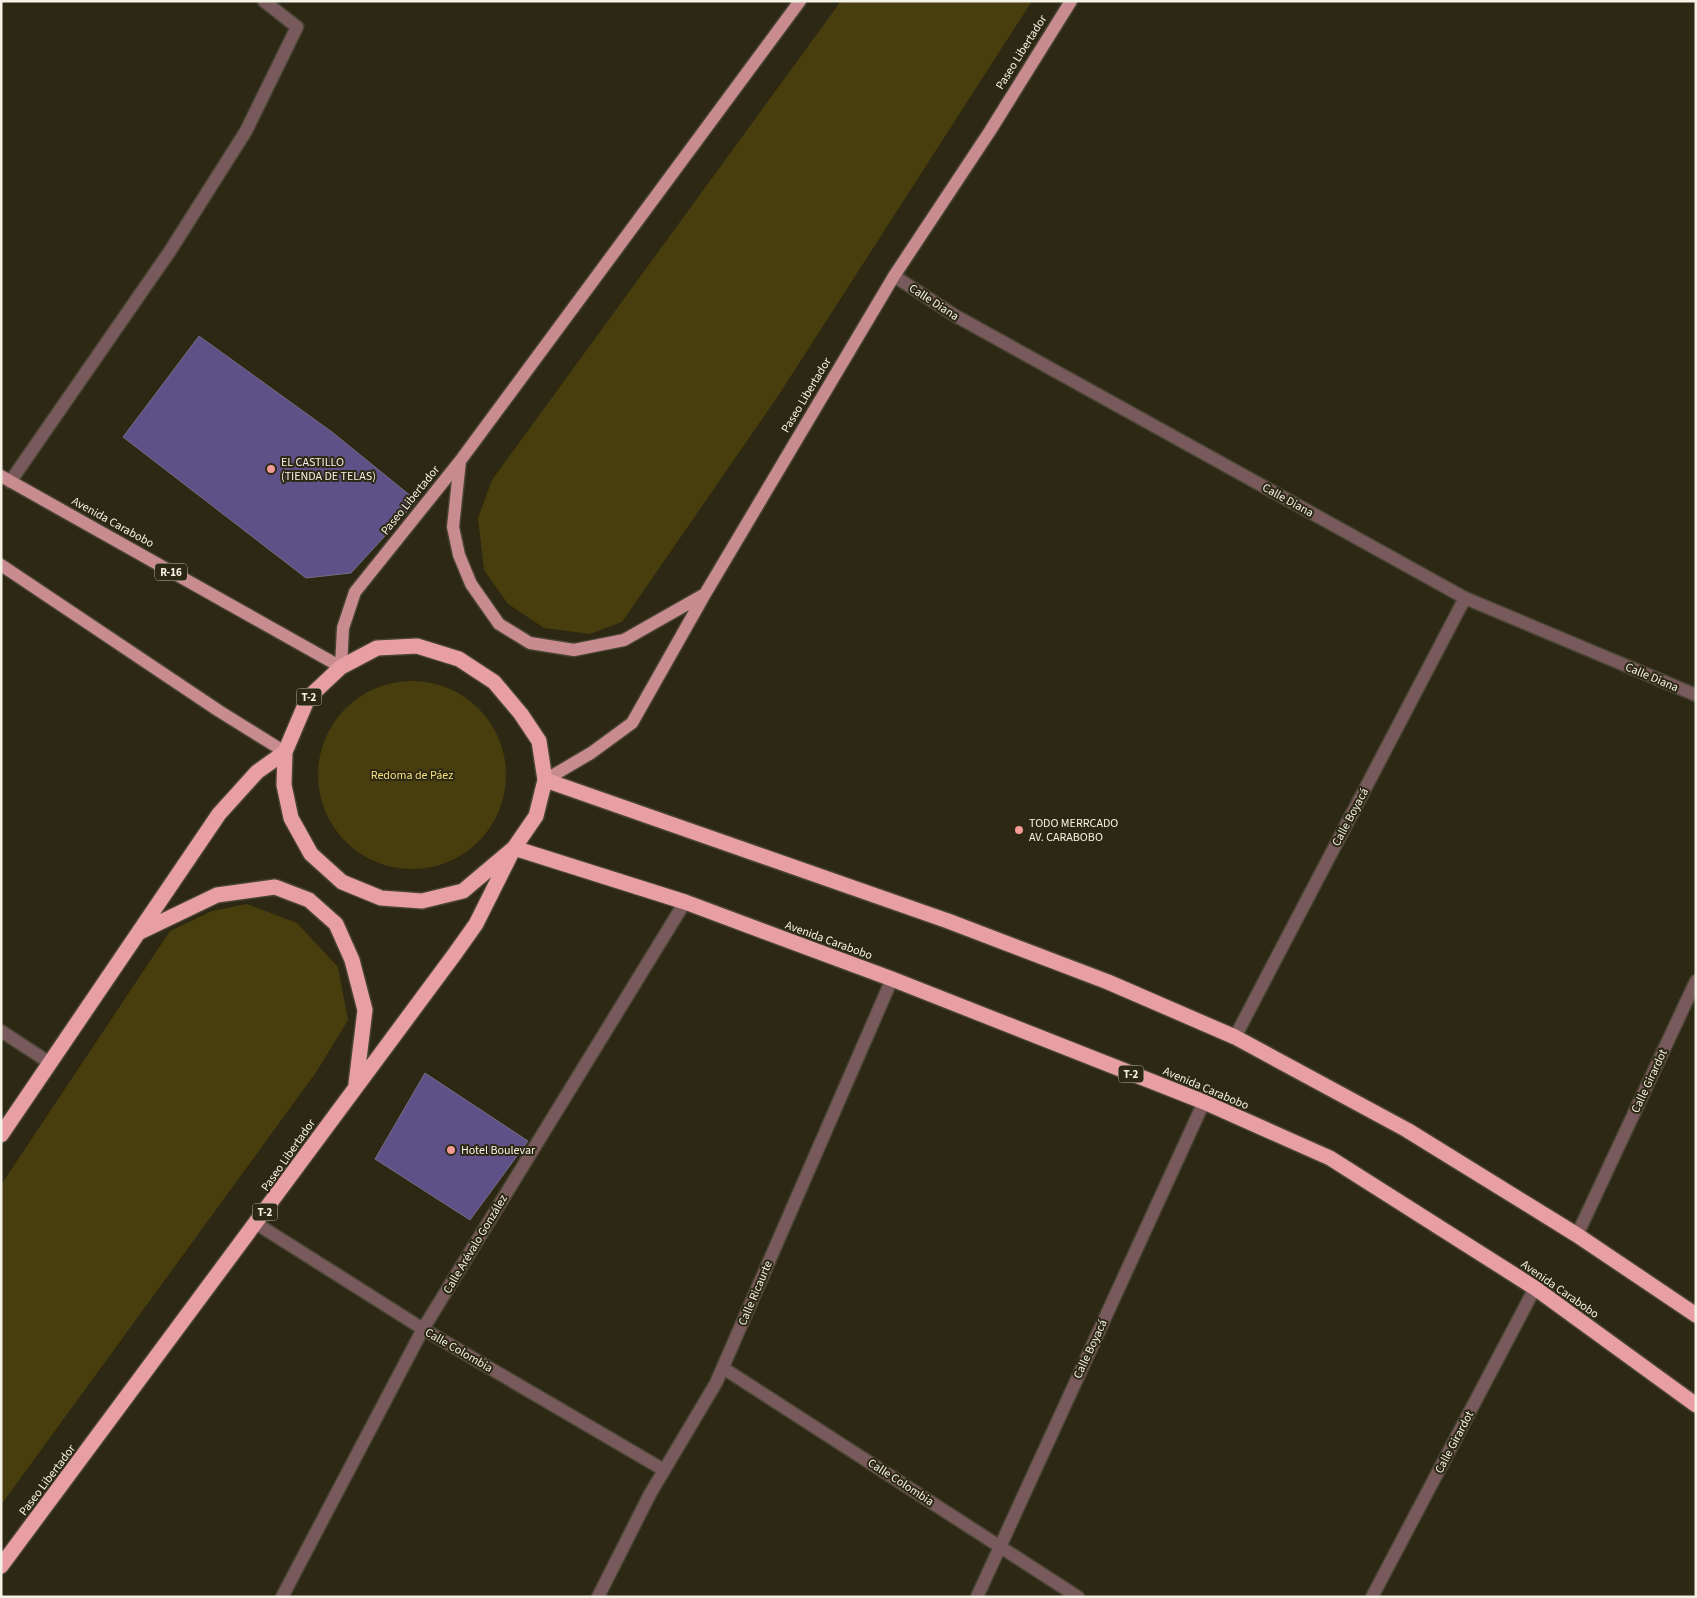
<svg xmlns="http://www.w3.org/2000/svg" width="1697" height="1598" font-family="'Source Sans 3',sans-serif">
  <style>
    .green { fill: #483d0c }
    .building { fill: #5d5187; stroke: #726e83 }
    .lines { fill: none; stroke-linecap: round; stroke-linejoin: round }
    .minor-casing { stroke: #484431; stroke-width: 15 }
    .major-casing { stroke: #484431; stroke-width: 15 }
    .highway-casing { stroke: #484431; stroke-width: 18 }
    .minor { stroke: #785a5c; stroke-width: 12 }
    .major { stroke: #c88b90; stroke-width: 12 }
    .highway { stroke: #e89fa4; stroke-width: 15 }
    .poi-dot { fill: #f59b96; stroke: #2c2814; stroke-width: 2 }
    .labels { text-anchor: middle; stroke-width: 4; stroke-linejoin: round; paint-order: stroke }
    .shield { fill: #2c2814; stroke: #b8b5a6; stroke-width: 1 }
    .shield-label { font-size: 11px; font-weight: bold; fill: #f4f2e5 }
    .street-label { font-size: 12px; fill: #f4f2e5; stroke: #2c2814 }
    .poi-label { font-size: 12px; fill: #f4f2e5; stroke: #2c2814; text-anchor: start }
    .park-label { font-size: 12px; fill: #f4df80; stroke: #2c2814 }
  </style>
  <rect width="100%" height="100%" fill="#2c2814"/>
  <!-- green -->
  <path class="green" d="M 841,1 L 1032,1 L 778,396 L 622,622 L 590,634 L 544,628 L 508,604 L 484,570 L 478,518 L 492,480 Z
    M318 775a94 94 0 1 1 188 0a94 94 0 1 1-188 0Z
    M 247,904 L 297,923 L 338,967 L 348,1020 L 317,1071 L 1,1505 L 1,1185 L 170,931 L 212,911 Z"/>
  <!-- building -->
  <path class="building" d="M 199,336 L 332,432 L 417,501 L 351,573 L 306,578 L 123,437 Z
    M 425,1073 L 528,1141 L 470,1220 L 375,1159 Z"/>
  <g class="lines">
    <defs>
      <path id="minor" d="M 894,276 L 954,315 L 1465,598 L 1696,695
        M 10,482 L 170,251 L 246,131 L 297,27 L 264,1
        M 1,1031 L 50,1063
        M 1235,1037 L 1465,598
        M 257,1224 L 423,1329 L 664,1470
        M 1577,1235 L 1696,981
        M 723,1368 L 1078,1597
        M 282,1597 L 423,1329 L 685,902
        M 598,1597 L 650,1494 L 716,1383 L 892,979
        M 977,1597 L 1204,1102
        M 1372,1597 L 1535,1288"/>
      <path id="major" d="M 460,461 L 453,527 L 459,555 L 471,584 L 499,624 L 530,643 L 574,650 L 624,640 L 705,594
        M 1,476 L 341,667 L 343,628 L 355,592 L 460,461 L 800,1
        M 1,565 L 219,711 L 285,752
        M 545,780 L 591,753 L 632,723 L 705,594 L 894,276 L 990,131 L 1071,1"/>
      <path id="highway" d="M 545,780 L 948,921 L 1108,982 L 1235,1037 L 1407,1130 L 1577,1235 L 1696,1315
        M 514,848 L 685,902 L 892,979 L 1204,1102 L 1330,1158 L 1535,1288 L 1696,1405
        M 140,932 L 217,895 L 275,887 L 309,900 L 336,924 L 352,960 L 365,1010 L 356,1084
        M 1,1135 L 219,814 L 257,772 L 285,752
        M 1,1566 L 454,955 L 476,924 L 514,848 L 536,816 L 545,780 L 539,741 L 521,714 L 494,682 L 459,659 L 417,646 L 377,648 L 341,667 L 308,698 L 285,752 L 284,785 L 291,818 L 311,854 L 342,882 L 381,898 L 422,901 L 463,891 L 514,848"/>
    </defs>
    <!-- minor casing -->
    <use href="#minor" class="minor-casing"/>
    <!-- major casing -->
    <use href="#major" class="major-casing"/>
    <!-- highway casing -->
    <use href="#highway" class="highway-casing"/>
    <!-- minor -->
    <use href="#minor" class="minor"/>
    <!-- major -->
    <use href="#major" class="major"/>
    <!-- highway -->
    <use href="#highway" class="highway"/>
  </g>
  <!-- markers -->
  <g class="poi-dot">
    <circle cx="271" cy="469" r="5"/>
    <circle cx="1019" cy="830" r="5"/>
    <circle cx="451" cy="1150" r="5"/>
  </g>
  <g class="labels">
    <!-- shield labels -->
    <g class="shield">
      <rect x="155" y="563.5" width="32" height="17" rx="4"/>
      <rect x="296.5" y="688.5" width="25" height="17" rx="4"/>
      <rect x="1118.5" y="1065.5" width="25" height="17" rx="4"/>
      <rect x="252.5" y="1203.5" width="25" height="17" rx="4"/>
    </g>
    <g class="shield-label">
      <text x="171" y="576">R-16</text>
      <text x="309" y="701">T-2</text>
      <text x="1131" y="1078">T-2</text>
      <text x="265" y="1216">T-2</text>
    </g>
    <!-- street labels -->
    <g class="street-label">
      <text transform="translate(1021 52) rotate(-58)" y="4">Paseo Libertador</text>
      <text transform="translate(934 302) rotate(33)" y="4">Calle Diana</text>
      <text transform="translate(806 395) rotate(-59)" y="4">Paseo Libertador</text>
      <text transform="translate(410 500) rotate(-51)" y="4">Paseo Libertador</text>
      <text transform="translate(1288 500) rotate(29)" y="4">Calle Diana</text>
      <text transform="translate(113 522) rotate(29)" y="4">Avenida Carabobo</text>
      <text transform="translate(1652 677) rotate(23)" y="4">Calle Diana</text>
      <text transform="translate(1350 817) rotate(-62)" y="4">Calle Boyacá</text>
      <text transform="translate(829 940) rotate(20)" y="4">Avenida Carabobo</text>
      <text transform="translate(1649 1081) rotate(-65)" y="4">Calle Girardot</text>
      <text transform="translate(1206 1088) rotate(23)" y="4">Avenida Carabobo</text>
      <text transform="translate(288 1155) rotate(-55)" y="4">Paseo Libertador</text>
      <text transform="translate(475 1244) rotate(-59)" y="4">Calle Arévalo González</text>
      <text transform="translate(1560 1289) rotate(35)" y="4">Avenida Carabobo</text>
      <text transform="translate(755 1293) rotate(-67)" y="4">Calle Ricaurte</text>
      <text transform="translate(1090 1349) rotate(-65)" y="4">Calle Boyacá</text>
      <text transform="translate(459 1350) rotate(30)" y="4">Calle Colombia</text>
      <text transform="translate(1454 1442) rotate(-62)" y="4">Calle Girardot</text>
      <text transform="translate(47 1480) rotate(-53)" y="4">Paseo Libertador</text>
      <text transform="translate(901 1482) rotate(33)" y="4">Calle Colombia</text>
    </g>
    <!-- poi labels -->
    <g class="poi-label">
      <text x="281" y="466">EL CASTILLO<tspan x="281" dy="14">(TIENDA DE TELAS)</tspan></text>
      <text x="1029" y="827">TODO MERRCADO<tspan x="1029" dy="14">AV. CARABOBO</tspan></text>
      <text x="461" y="1154">Hotel Boulevar</text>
    </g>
    <!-- park labels -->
    <g class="park-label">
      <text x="412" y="779">Redoma de Páez</text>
    </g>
  </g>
  <!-- border -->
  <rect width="1697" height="1598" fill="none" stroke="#f4f2e5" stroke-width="5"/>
</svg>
